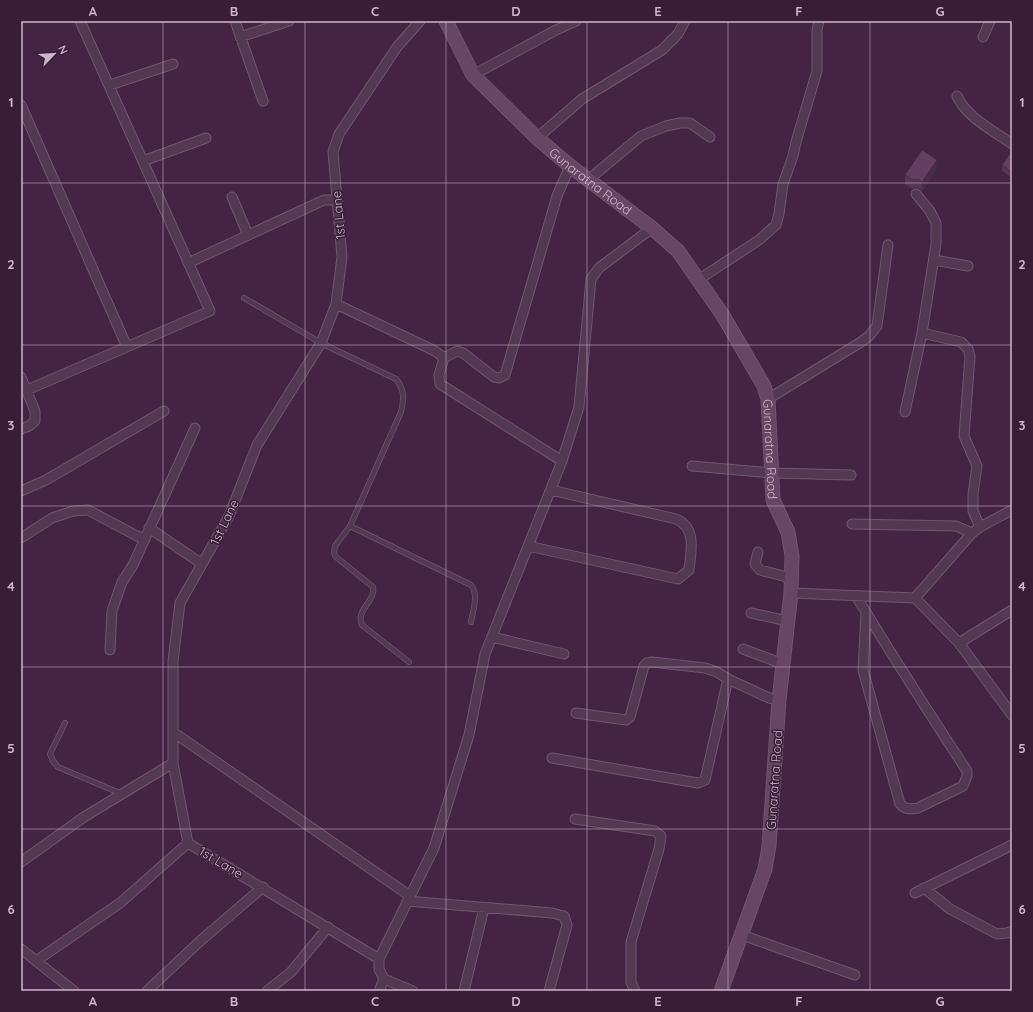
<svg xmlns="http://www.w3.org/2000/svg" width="1033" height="1012" font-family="Quicksand,sans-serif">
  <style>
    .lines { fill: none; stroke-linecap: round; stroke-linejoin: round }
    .lane-casing { stroke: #70566e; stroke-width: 6 }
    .street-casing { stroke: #70566e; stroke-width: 11 }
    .secondary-casing { stroke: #70566e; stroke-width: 15 }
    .lane { stroke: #523851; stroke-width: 4.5 }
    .street { stroke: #523851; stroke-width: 9 }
    .secondary { stroke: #664663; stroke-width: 13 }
    .wall { fill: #553754 }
    .shaded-wall { fill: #452d45 }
    .building { fill: #634062; stroke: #452d45 }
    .grid { fill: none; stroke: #cdb5cb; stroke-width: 1; stroke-opacity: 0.55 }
    .labels { text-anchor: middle; stroke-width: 3; stroke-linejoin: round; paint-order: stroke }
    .street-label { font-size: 13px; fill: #cdb5cb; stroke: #381d36 }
    .neatline { fill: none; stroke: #cdb5cb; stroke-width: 1.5 }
    .grid-label { font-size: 13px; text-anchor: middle; font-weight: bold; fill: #cdb5cb }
  </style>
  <rect width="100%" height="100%" fill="#432442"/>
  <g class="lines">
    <defs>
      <path id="lane" d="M 244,298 L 321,343 L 396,379 C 405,390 404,399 401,412 L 350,526 L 335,546 L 334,553 L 336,557 L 373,587 C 376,601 355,610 362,625 L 409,662
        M 350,526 L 471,585 C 479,595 473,610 471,622
        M 65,723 L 50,754 L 53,761 L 58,767 L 122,794"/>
      <path id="street" d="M 235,21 L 263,101
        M 240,37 L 289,21
        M 983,37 L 990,21
        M 473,75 L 556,30 L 576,21
        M 110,85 L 173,64
        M 957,96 C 966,117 994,131 1012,144
        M 21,105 L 127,347
        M 537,138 L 582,99 L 662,50 L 678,34 L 685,21
        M 143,161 L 206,138
        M 588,180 L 641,136 L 666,126 L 680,123 L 690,123 L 710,137
        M 916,194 L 930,211 L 936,223 L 936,244 L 922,333
        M 232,197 L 248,235
        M 934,260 L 968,266
        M 188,263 L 324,200 L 337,200
        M 698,280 L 759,240 L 776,225 L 779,214 L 783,184 L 793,156 L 796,142 L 817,71 L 817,30 L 819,21
        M 336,304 L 435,351 L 444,358 L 439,375 L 440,384 L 562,461
        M 444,358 L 457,351 L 463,353 L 494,377 L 499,378 L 505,375 L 557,196 L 570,166
        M 21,377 L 35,411 L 35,421 L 29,426 L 21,429
        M 27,390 L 210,311 L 80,21
        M 768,399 L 861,342 L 869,336 L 877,326 L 888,245
        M 905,412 L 922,333 L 961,342 L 968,349 L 970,356 L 964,436 L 977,466 L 973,494 L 973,511 L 980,527
        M 692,466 L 772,473 L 851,475
        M 21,491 L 46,480 L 164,411
        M 852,524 L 956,526 L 972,533
        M 149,528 L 202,564
        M 21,538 L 52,518 L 73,511 L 88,510 L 137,536 L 145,539
        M 528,546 L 678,579 L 689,570 C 691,551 697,528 676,519 L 551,490
        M 758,552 L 755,564 L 760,570 L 791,578
        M 791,593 L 915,598 L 972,533 L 980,527 L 1012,510
        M 856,596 C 892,655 929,713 967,771 L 967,776 L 963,786 L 918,808 C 910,809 906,810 900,804 L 863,670 L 866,612
        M 915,598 L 959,643 L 1012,715
        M 751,613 L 788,621
        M 492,637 L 564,654
        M 959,643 L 1012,610
        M 743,649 L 783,664
        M 110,650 L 112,611 L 122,582 L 133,565 L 195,428
        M 576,713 L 626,720 L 630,717 L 644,666 L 647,663 L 652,662 L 705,668 L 717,672 L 728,679 L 769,698 L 779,700
        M 173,732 L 410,896
        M 552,758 L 698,783 L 705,780 L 728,679
        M 575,819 L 655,831 L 661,836 L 659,849 L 631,942 L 631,982 L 635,991
        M 21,862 L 84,817 L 173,763
        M 924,888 L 950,909 L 997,934 L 1007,933 L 1012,931
        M 915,893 L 1012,845
        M 407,901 L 552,913 L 564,916 L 567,925 L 549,991
        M 742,935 L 855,975
        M 21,949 L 74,991
        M 379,959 L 188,843 L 173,763 L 173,661 L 180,603 L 229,516 L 257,445 L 321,343 L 336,304 L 342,257 L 333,152 L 339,134 L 397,47 L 420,21
        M 36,961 L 120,903 L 188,843
        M 147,991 L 199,942 L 263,887
        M 267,991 L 291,972 L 328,927
        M 379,991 L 384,979
        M 413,991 L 384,979 L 379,969 L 379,959 L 434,848 L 469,735 L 485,654 L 562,461 L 579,407 L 591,279 L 599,268 L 652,228
        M 464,991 L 484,908"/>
      <g id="secondary">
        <path id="s1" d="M 446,21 L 473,75 L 537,138 L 570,166 L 652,228 L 678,251 L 722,314 L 764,386 L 768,399 L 773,500 L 788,532 L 792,556 L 791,593 L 779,700 L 769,846 L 765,869 L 721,991"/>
      </g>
    </defs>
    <!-- lane casing -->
    <use href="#lane" class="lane-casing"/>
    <!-- street casing -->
    <use href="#street" class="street-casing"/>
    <!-- secondary casing -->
    <use href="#secondary" class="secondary-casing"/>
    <!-- lane -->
    <use href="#lane" class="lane"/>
    <!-- street -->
    <use href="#street" class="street"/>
    <!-- secondary -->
    <use href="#secondary" class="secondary"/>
  </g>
  <!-- wall -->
  <path class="wall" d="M 1012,151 L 1012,178 L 1002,171 L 1002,165 Z
    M 937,169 L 922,191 L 918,188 L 913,189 L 905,184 L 905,175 Z"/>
  <!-- shaded-wall -->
  <path class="shaded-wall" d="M 937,160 L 937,169 L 922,191 L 922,182 Z"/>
  <!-- building -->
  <path class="building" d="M 922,150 L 937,160 L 922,182 L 918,179 L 913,180 L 905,175 Z
    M 1012,151 L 1012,172 L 1002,165 Z"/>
  <!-- grid -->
  <path class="grid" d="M 163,21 L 163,991M 305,21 L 305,991M 446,21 L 446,991M 587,21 L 587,991M 728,21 L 728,991M 870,21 L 870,991M 21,183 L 1012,183M 21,345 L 1012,345M 21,506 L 1012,506M 21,667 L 1012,667M 21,829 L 1012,829"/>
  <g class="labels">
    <!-- street labels -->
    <g class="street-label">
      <text dy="5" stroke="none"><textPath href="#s1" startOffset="219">Gunaratna Road</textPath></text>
      <text transform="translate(338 215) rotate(-95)" y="5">1st Lane</text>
      <text dy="5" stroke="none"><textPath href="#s1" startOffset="555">Gunaratna Road</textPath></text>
      <text transform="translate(224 522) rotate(-64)" y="5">1st Lane</text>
      <text transform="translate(774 780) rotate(-86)" y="5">Gunaratna Road</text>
      <text transform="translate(221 862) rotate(31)" y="5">1st Lane</text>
    </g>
  </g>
  <!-- border -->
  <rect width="1033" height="1012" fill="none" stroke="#381d36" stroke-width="44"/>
  <!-- north arrow -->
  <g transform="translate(54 54) rotate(65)" stroke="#381d36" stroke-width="3" paint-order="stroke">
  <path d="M0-3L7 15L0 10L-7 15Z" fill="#cdb5cb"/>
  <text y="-6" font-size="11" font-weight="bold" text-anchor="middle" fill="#cdb5cb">N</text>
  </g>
  <rect x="22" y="22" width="989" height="968" class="neatline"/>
  <g class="grid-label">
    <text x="93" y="16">A</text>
    <text x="234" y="16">B</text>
    <text x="375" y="16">C</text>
    <text x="516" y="16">D</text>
    <text x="658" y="16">E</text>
    <text x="799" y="16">F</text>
    <text x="940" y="16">G</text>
    <text x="11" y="107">1</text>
    <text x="1022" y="107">1</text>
    <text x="11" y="269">2</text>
    <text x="1022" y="269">2</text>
    <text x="11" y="430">3</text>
    <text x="1022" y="430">3</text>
    <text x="11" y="591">4</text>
    <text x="1022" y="591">4</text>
    <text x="11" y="753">5</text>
    <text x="1022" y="753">5</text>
    <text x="11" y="914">6</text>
    <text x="1022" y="914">6</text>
    <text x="93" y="1006">A</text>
    <text x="234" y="1006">B</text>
    <text x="375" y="1006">C</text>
    <text x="516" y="1006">D</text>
    <text x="658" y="1006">E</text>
    <text x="799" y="1006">F</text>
    <text x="940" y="1006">G</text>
  </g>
</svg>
